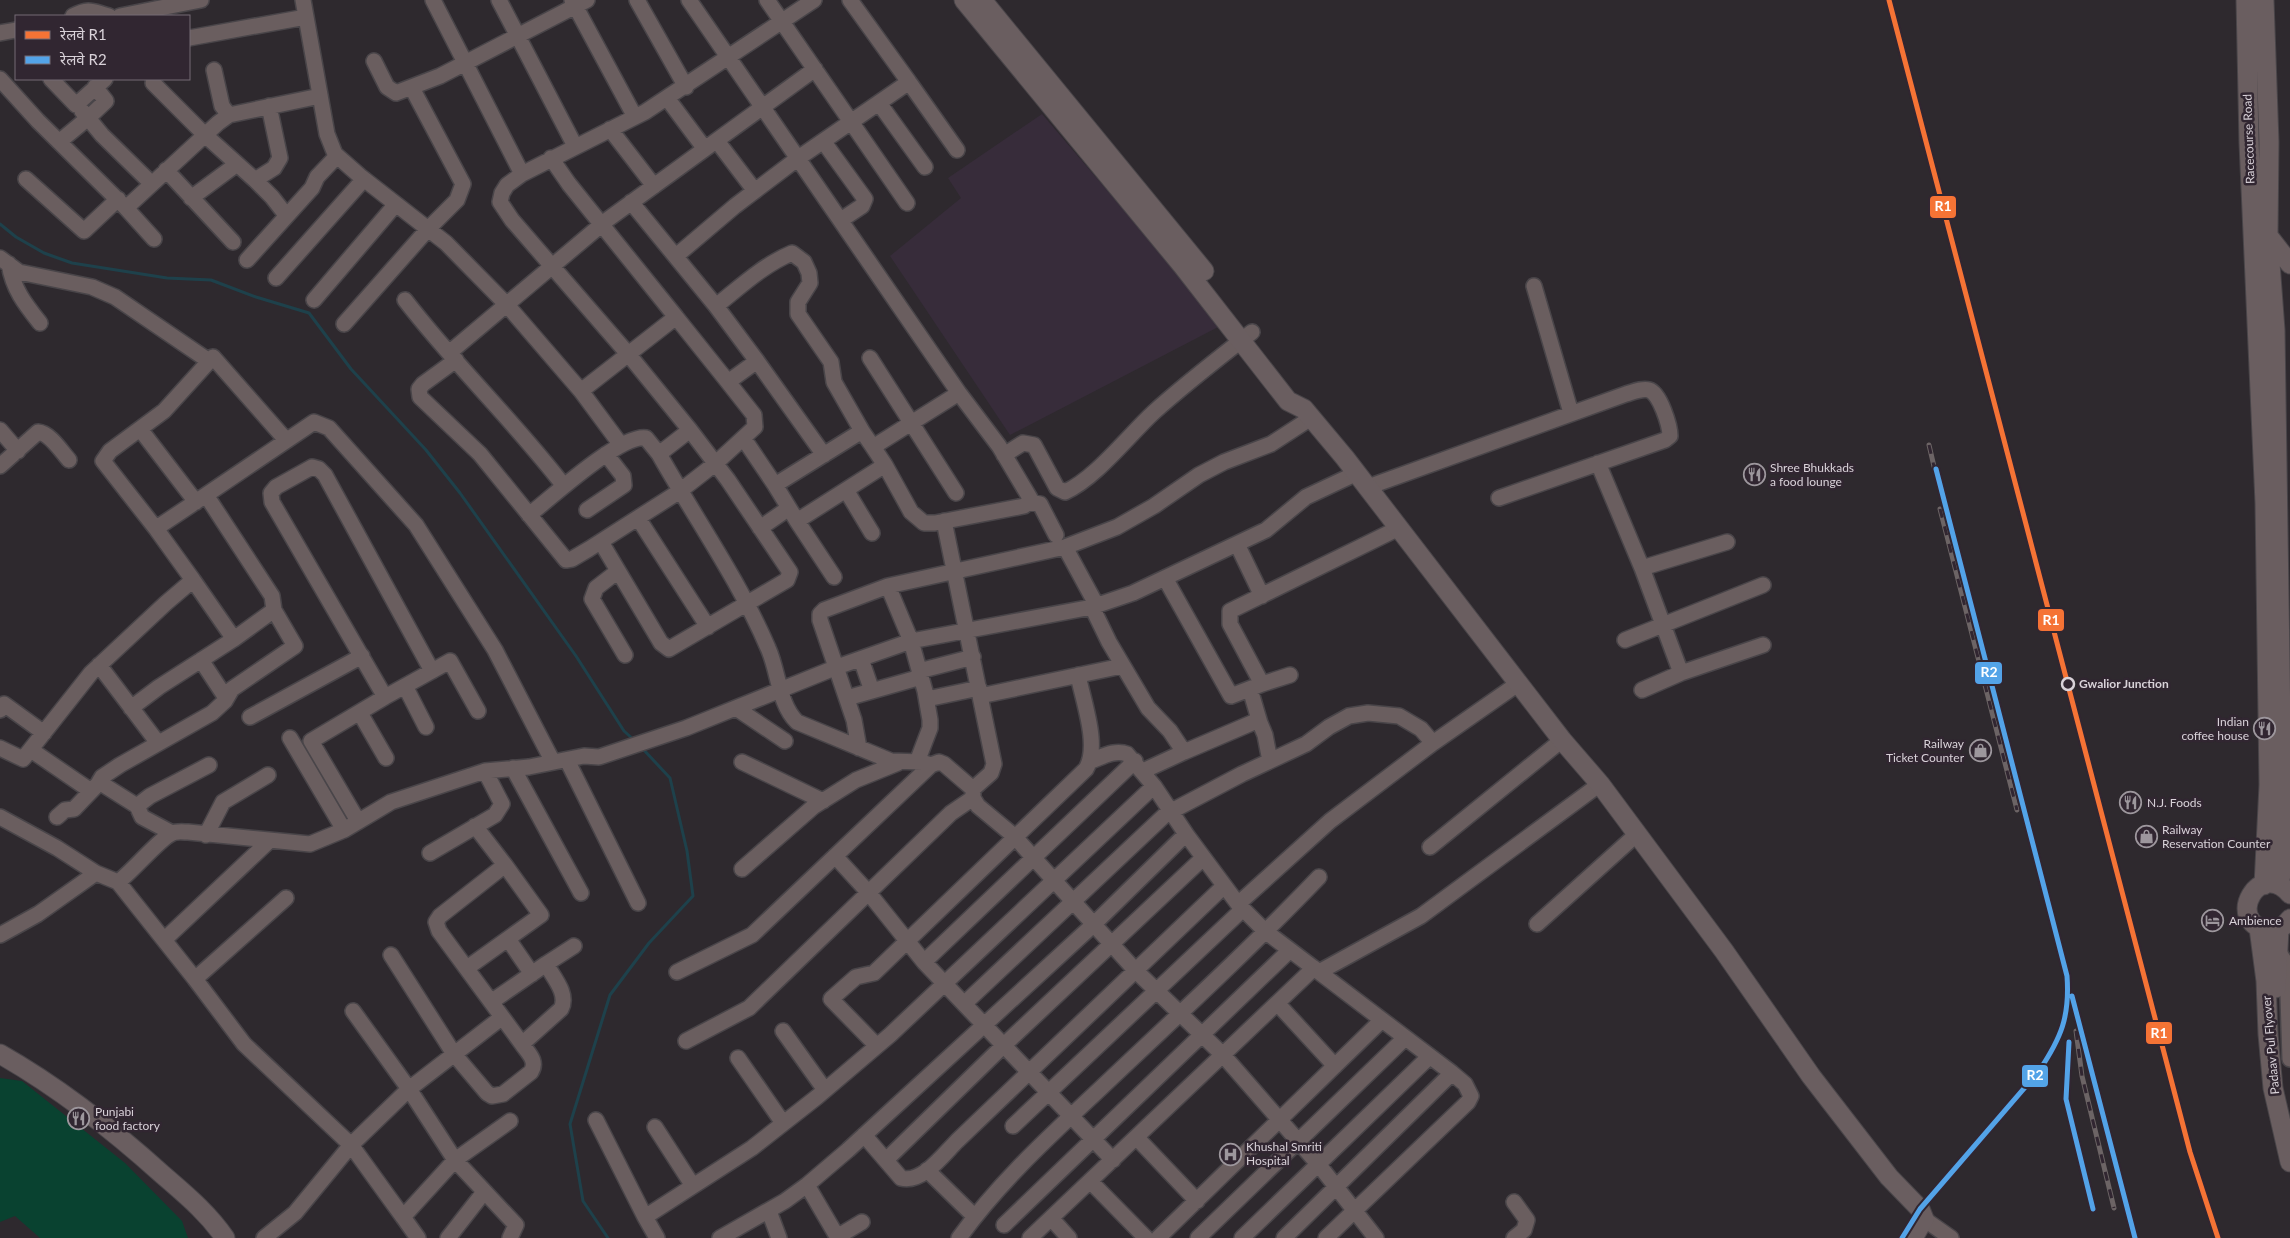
<svg xmlns="http://www.w3.org/2000/svg" width="2290" height="1238" font-family="Lato,'Noto Sans Devanagari',sans-serif">
  <style>
    .industrial { fill: #372c3a }
    .green { fill: #094230 }
    .lines { fill: none; stroke-linecap: round; stroke-linejoin: round }
    .stream { stroke: #1e414b; stroke-width: 3 }
    .minor-casing { stroke: #494549; stroke-width: 18 }
    .major-casing { stroke: #494549; stroke-width: 21 }
    .minor { stroke: #6a5e5f; stroke-width: 15 }
    .major { stroke: #6a5e60; stroke-width: 19 }
    .rail-casing { stroke: #6c6465; stroke-width: 5 }
    .rail { stroke: #312631; stroke-width: 3; stroke-dasharray: 9; stroke-linecap: butt }
    .rail-1-casing { stroke: #312631; stroke-width: 9 }
    .rail-2-casing { stroke: #312631; stroke-width: 9 }
    .rail-1 { stroke: #f57335; stroke-width: 5 }
    .rail-2 { stroke: #53a3e8; stroke-width: 5 }
    .stop-dot { fill: #312631; stroke: #d9d2d9; stroke-width: 2.5 }
    .labels { text-anchor: middle; stroke-width: 5; stroke-linejoin: round; paint-order: stroke }
    .street-label { font-size: 12px; fill: #d9d2d9; stroke: #312631 }
    .poi-label { font-size: 12px; fill: #d9d2d9; stroke: #312631; text-anchor: start }
    .stop-label { font-size: 12px; font-weight: bold; fill: #d9d2d9; stroke: #312631; text-anchor: start }
    .line-badge { stroke: #312631; stroke-width: 2 }
    .badge-label { font-size: 14px; text-anchor: middle; font-weight: bold; fill: #fff }
  </style>
  <rect width="100%" height="100%" fill="#2e292e"/>
  <!-- industrial -->
  <path class="industrial" d="M 1042,114 L 1222,325 L 1010,435 L 890,256 L 961,198 L 948,178 Z"/>
  <!-- green -->
  <path class="green" d="M 0,1078 L 22,1081 L 125,1163 L 182,1221 L 188,1238 L 40,1238 L 15,1216 L 0,1222 Z"/>
  <g class="lines">
    <!-- stream -->
    <path class="stream" d="M 0,224 L 16,237 L 44,253 L 72,263 L 167,278 L 211,280 L 256,297 L 309,313 L 351,369 L 426,450 L 460,493 L 576,656 L 624,731 L 634,740
      M 608,1238 L 583,1201 L 570,1124 L 610,995 L 649,943 L 693,896 L 687,851 L 670,778 L 642,748"/>
    <defs>
      <path id="minor" d="M 303,0 L 327,134 L 335,154 L 360,176 L 446,243 L 507,305 L 581,391 L 621,445
        M 433,0 L 522,174
        M 499,0 L 575,146
        M 572,0 L 635,117
        M 637,0 L 686,87
        M 689,0 L 959,393 L 999,446 L 1030,498 L 1029,502 L 1024,506 L 935,523 L 924,523 L 911,512 L 885,465
        M 767,0 L 907,203
        M 73,16 C 90,7 93,12 109,16
        M 120,16 L 201,0
        M 0,33 L 16,30
        M 189,38 L 306,17
        M 374,61 L 387,87 L 396,93 L 440,76 L 587,0
        M 214,70 L 222,106 L 229,115
        M 0,79 L 38,121 L 126,208
        M 51,79 L 76,105 L 105,79
        M 909,82 L 957,150
        M 153,83 L 205,135 L 255,180 L 274,168 L 280,158 L 269,106
        M 95,87 L 106,101 L 88,118 L 102,135 L 152,184
        M 667,98 L 705,149
        M 879,103 L 925,167
        M 610,129 L 654,186
        M 717,141 L 755,191
        M 823,141 L 865,199 L 862,206 L 841,220
        M 59,142 L 88,118 L 82,111
        M 551,158 L 569,184 L 676,317
        M 166,170 L 233,242
        M 26,179 L 84,231 L 118,199
        M 255,180 L 272,197 L 286,215
        M 191,198 L 237,164
        M 631,202 L 716,306 C 740,287 763,265 792,253 L 804,262 L 809,273 L 810,283 L 798,302 L 798,314 L 831,362 L 834,382 L 862,431
        M 154,239 L 126,208 L 218,123 L 229,115 L 320,96
        M 676,256 L 735,206 L 797,159 L 909,82 L 850,0
        M 0,258 L 19,272 L 92,287 L 115,297 L 209,361
        M 247,260 L 312,188 L 317,177 L 337,156
        M 9,264 C 13,289 25,304 40,323
        M 276,278 L 364,179
        M 1534,286 L 1571,413
        M 314,300 L 396,204
        M 405,300 C 455,365 514,421 564,486
        M 716,306 L 757,361
        M 344,324 L 428,229 L 457,200 L 463,184 L 412,88
        M 449,353 L 607,220 L 815,69
        M 870,358 L 956,493
        M 456,360 L 423,384 L 419,389 L 420,397 L 480,454 L 566,560 L 572,559 L 589,549 L 680,491 L 716,463 L 755,427 L 754,415 L 728,382
        M 581,391 L 676,317 L 728,382 L 757,361 L 824,455
        M 140,429 L 196,502
        M 0,430 L 18,451
        M 748,445 L 775,485
        M 873,447 L 862,431 L 775,485 L 797,521 L 885,465 L 873,447 L 959,393
        M 659,454 L 690,430
        M 1004,455 L 1023,443 L 1034,445 L 1057,488 L 1065,492 C 1096,478 1128,436 1154,412 C 1185,384 1219,358 1252,332
        M 1598,463 L 1642,568 L 1727,542
        M 0,466 L 38,432 C 50,433 61,451 69,460
        M 1368,487 L 1626,394 C 1633,392 1642,388 1649,390 C 1660,393 1670,426 1670,436 L 1665,440 L 1499,498
        M 846,490 L 872,533
        M 1029,502 L 1040,504 L 1056,535
        M 587,510 L 624,485 L 623,476 L 606,454
        M 529,515 C 551,498 620,434 646,438 L 659,454 C 695,518 739,580 768,648 C 779,672 778,703 797,722 L 891,761 L 922,762 L 931,765
        M 638,518 L 708,627
        M 797,521 L 834,577
        M 944,521 L 994,764 L 991,773 L 973,789 L 973,798 L 978,806 L 1014,836 L 1135,970 L 1223,1055 L 1319,1165 L 1376,1238
        M 760,528 L 789,508
        M 157,530 L 103,461 L 110,451 L 164,411 L 213,357 L 286,440
        M 601,542 L 661,643 L 669,649 L 787,580 L 790,572 L 728,480 L 690,430 L 629,355 L 512,220 L 500,202 L 502,193 L 507,185 L 522,174 L 645,112 L 814,0
        M 1237,544 L 1262,596
        M 1065,547 L 1097,606
        M 1642,568 L 1681,673
        M 618,571 L 596,588 L 592,599 L 625,655
        M 1165,578 L 1231,696 L 1262,684
        M 193,580 L 234,639 L 274,610
        M 888,586 L 911,641 L 925,691 L 930,720 L 930,728 L 917,762
        M 1092,607 L 1109,642 L 1148,708 L 1170,731 L 1184,752
        M 1625,640 L 1763,585
        M 861,659 L 872,691
        M 201,660 L 226,698
        M 99,665 L 158,743
        M 432,671 L 325,475 L 319,469 L 312,467 L 276,487 L 271,493 L 272,502 L 385,697 L 450,661 L 478,711
        M 919,671 L 973,657
        M 1290,675 L 1262,684 L 1230,624 L 1230,611 L 1399,528
        M 405,686 L 426,727
        M 1250,689 L 1260,723
        M 1642,690 L 1681,673 L 1763,645
        M 980,696 L 1122,666
        M 847,698 L 921,677
        M 927,699 L 979,688
        M 131,708 L 159,687 L 234,639
        M 736,708 L 785,741
        M 0,710 L 4,704 L 44,733
        M 360,713 L 386,758
        M 250,717 L 362,656
        M 290,738 L 344,830
        M 0,748 L 23,759 L 91,673 L 166,603 L 193,580 L 157,530 L 161,525 L 206,495
        M 859,748 L 854,720 L 820,620 L 820,614 L 824,610 L 888,586 L 1065,547 L 1117,527 L 1154,506 L 1199,475 L 1224,462 L 1271,444 L 1311,418
        M 30,751 L 34,752 L 91,791
        M 567,760 L 638,903
        M 1091,761 C 1102,757 1115,749 1127,754 L 1154,786 L 1186,834
        M 742,762 L 823,801
        M 513,768 L 581,893
        M 1143,771 L 1184,752 L 1254,722 L 1260,723 L 1265,735 L 1270,761
        M 137,806 L 150,796 L 209,765
        M 0,817 L 57,848 L 96,873 L 118,882 C 131,873 162,836 173,833 C 177,831 184,832 188,832 L 310,844 L 344,830 L 391,802 L 485,771 L 529,767 L 584,756 L 599,757 L 686,728 L 837,667 L 911,641 L 1092,607 L 1133,593 L 1266,530 L 1306,497 L 1357,473
        M 57,817 L 65,810 L 74,809 L 97,785
        M 358,821 L 311,741 L 385,697
        M 475,826 L 505,865
        M 172,833 L 142,817 L 137,806 L 99,782 L 102,777 L 120,765 L 212,713 L 225,701 L 232,689 L 295,646 L 274,610 L 272,596 L 206,495 L 314,422 L 329,428 L 416,525 L 495,650 L 553,762
        M 206,835 L 223,802 L 268,775
        M 269,841 L 164,940 L 195,979 L 286,898
        M 1430,847 L 1562,740
        M 430,853 L 495,815 L 502,804 L 485,771
        M 835,856 L 868,892 L 924,962 L 1113,1160
        M 742,869 L 813,807 L 856,780 L 898,763
        M 118,882 L 164,940
        M 1238,904 L 1330,821 L 1433,743 L 1519,683
        M 1537,924 L 1637,834
        M 0,935 L 38,914 L 96,873
        M 508,939 L 532,974
        M 2278,951 L 2287,965 L 2290,1059
        M 391,955 L 454,1054 L 487,1093 L 492,1096 L 503,1094 L 531,1072 C 538,1061 528,1053 522,1044
        M 924,962 L 1135,761
        M 546,964 L 574,946
        M 467,968 L 541,915 L 505,865 L 440,916 L 436,922 L 439,931 L 522,1044 L 561,1009 C 569,994 553,977 546,964 L 491,1002
        M 677,972 L 752,935 L 931,765 L 939,762 L 944,764 L 973,789
        M 1319,972 L 1421,916 L 1600,784
        M 195,979 L 244,1044 L 351,1145 L 403,1217 L 455,1160 L 516,1225 L 510,1238
        M 1277,1003 L 1335,1066
        M 964,1004 L 1166,814 L 1242,774 L 1306,744 L 1329,727 L 1349,716 L 1368,713 L 1399,716 L 1421,729 L 1433,743
        M 353,1011 L 409,1089 L 455,1160 L 510,1121
        M 783,1031 L 825,1090
        M 686,1041 L 749,1008 L 951,813 L 973,798
        M 877,1046 L 831,999 L 856,977 L 874,973 L 1086,769 C 1100,746 1083,701 1078,675
        M 738,1058 L 783,1123
        M 596,1120 L 645,1217 L 752,1148 L 817,1097 L 890,1035 L 1154,786
        M 1013,1126 L 1243,909
        M 655,1127 L 693,1186
        M 864,1135 L 901,1178 C 922,1184 943,1155 957,1141 L 1224,886
        M 1137,1138 L 1197,1201
        M 886,1160 L 1003,1046 L 1203,858
        M 927,1170 L 974,1216
        M 1090,1181 L 1146,1238
        M 807,1185 L 838,1238
        M 769,1211 L 779,1238
        M 403,1217 L 418,1238
        M 645,1217 L 657,1238
        M 1051,1218 L 1069,1238
        M 1924,1219 L 1951,1238
        M 1004,1225 L 1289,951
        M 837,1237 L 862,1222
        M 264,1238 L 295,1213 L 351,1145 L 409,1089 L 501,1018
        M 448,1238 L 484,1192
        M 720,1238 L 785,1201 L 807,1185 L 848,1150 L 1093,925 L 1186,834 L 1238,904 L 1265,931 L 1452,1073 L 1465,1084 L 1471,1096 L 1468,1102 L 1326,1238
        M 959,1238 C 999,1182 1051,1135 1102,1087 C 1175,1018 1249,950 1319,877
        M 1030,1238 L 1314,968
        M 1158,1238 L 1382,1020
        M 1198,1238 L 1405,1038
        M 1242,1238 L 1429,1057
        M 1284,1238 L 1452,1073
        M 1514,1238 L 1524,1230 L 1527,1220 L 1514,1202"/>
      <path id="major" d="M 964,0 L 1182,265 L 1288,401 L 1304,409 L 1345,458 L 1562,740 L 1600,784 L 1724,951 L 1811,1076 L 1889,1177 L 1920,1209 L 1924,1219 L 1913,1238
        M 982,0 L 1204,271
        M 2246,0 L 2249,143 L 2265,503 L 2269,785 L 2264,885
        M 2264,0 L 2269,142 L 2268,236 L 2275,330 L 2283,863 L 2279,885
        M 2269,237 L 2290,264
        M 2290,894 C 2260,858 2224,921 2267,930 C 2277,932 2284,927 2290,919
        M 2259,928 L 2266,981 L 2268,1034 L 2273,1088 L 2290,1162
        M 2276,988 L 2279,929
        M 0,1054 C 60,1088 112,1129 163,1175 C 186,1195 208,1213 225,1238"/>
    </defs>
    <!-- minor casing -->
    <use href="#minor" class="minor-casing"/>
    <!-- major casing -->
    <use href="#major" class="major-casing"/>
    <!-- minor -->
    <use href="#minor" class="minor"/>
    <!-- major -->
    <use href="#major" class="major"/>
    <defs>
      <path id="rail" d="M 1929,445 L 1936,475
        M 1940,509 L 2017,810
        M 2072,996 L 2135,1238
        M 2076,1031 L 2082,1076 L 2114,1208
        M 2069,1042 L 2066,1099 L 2093,1209
        M 1902,1238 L 1920,1209 L 2039,1071 C 2061,1038 2070,1017 2067,976 L 1936,469"/>
    </defs>
    <!-- rail casing -->
    <use href="#rail" class="rail-casing"/>
    <!-- rail -->
    <use href="#rail" class="rail"/>
    <defs>
      <path id="rail-1" d="M 1889,0 L 2190,1152 L 2218,1238"/>
      <path id="rail-2" d="M 2072,996 L 2135,1238
        M 2069,1042 L 2066,1099 L 2093,1209
        M 1902,1238 L 1920,1209 L 2039,1071 C 2061,1038 2070,1017 2067,976 L 1936,469"/>
    </defs>
    <!-- rail-1 casing -->
    <use href="#rail-1" class="rail-1-casing"/>
    <!-- rail-2 casing -->
    <use href="#rail-2" class="rail-2-casing"/>
    <!-- rail-1 -->
    <use href="#rail-1" class="rail-1"/>
    <!-- rail-2 -->
    <use href="#rail-2" class="rail-2"/>
  </g>
  <!-- icons -->
  <defs>
    <symbol id="restaurant-ring" viewBox="-11 -11 22 22"><circle r="9.5" fill="#312631" stroke="#9d979d" stroke-width="1.5"/><path d="M-5-6h1v4h1v-4h1v4h1v-4h1v5L-1.5 .5V6h-2V.5L-5-1ZM5-6V6H3V1.5H1.5Q1.5-4 5-6Z" fill="#9d979d"/></symbol>
    <symbol id="shop-ring" viewBox="-11 -11 22 22"><circle r="9.5" fill="#312631" stroke="#9d979d" stroke-width="1.5"/><path d="M-5-2.5h2.3a2.7 3.5 0 0 1 5.4 0H5L5.5 6h-11ZM-1.5-2.5h3a1.5 2.3 0 0 0-3 0Z" fill="#9d979d"/></symbol>
    <symbol id="hotel-ring" viewBox="-11 -11 22 22"><circle r="9.5" fill="#312631" stroke="#9d979d" stroke-width="1.5"/><path d="M-6-4.5h1.5V1H6V5H4.5V3h-9V5H-6ZM-4 0a1.8 1.8 0 1 1 3.6 0ZM.5 0V-2.5h3Q6-2.5 6 0Z" fill="#9d979d"/></symbol>
    <symbol id="hospital-ring" viewBox="-11 -11 22 22"><circle r="9.5" fill="#312631" stroke="#9d979d" stroke-width="1.5"/><path d="M-5-5h3v3.5h4V-5h3V5h-3V1.5h-4V5h-3Z" fill="#9d979d"/></symbol>
  </defs>
  <g fill-rule="evenodd">
    <use href="#restaurant-ring" x="1742" y="462" width="25" height="25"/>
    <use href="#restaurant-ring" x="2252" y="716" width="25" height="25"/>
    <use href="#shop-ring" x="1968" y="738" width="25" height="25"/>
    <use href="#restaurant-ring" x="2118" y="790" width="25" height="25"/>
    <use href="#shop-ring" x="2134" y="824" width="25" height="25"/>
    <use href="#hotel-ring" x="2200" y="908" width="25" height="25"/>
    <use href="#restaurant-ring" x="66" y="1106" width="25" height="25"/>
    <use href="#hospital-ring" x="1218" y="1142" width="25" height="25"/>
  </g>
  <!-- markers -->
  <circle class="stop-dot" cx="2068" cy="684" r="6"/>
  <g class="labels">
    <!-- street labels -->
    <g class="street-label">
      <text transform="translate(2249 139) rotate(-92)" y="4">Racecourse Road</text>
      <text transform="translate(2271 1045) rotate(-95)" y="4">Padaav Pul Flyover</text>
    </g>
    <!-- poi labels -->
    <g class="poi-label">
      <text x="1770" y="472">Shree Bhukkads<tspan x="1770" dy="14">a food lounge</tspan></text>
      <text x="2249" y="726" text-anchor="end">Indian<tspan x="2249" dy="14">coffee house</tspan></text>
      <text x="1964" y="748" text-anchor="end">Railway<tspan x="1964" dy="14">Ticket Counter</tspan></text>
      <text x="2147" y="807">N.J. Foods</text>
      <text x="2162" y="834">Railway<tspan x="2162" dy="14">Reservation Counter</tspan></text>
      <text x="2229" y="925">Ambience</text>
      <text x="95" y="1116">Punjabi<tspan x="95" dy="14">food factory</tspan></text>
      <text x="1246" y="1151">Khushal Smriti<tspan x="1246" dy="14">Hospital</tspan></text>
    </g>
    <!-- stop labels -->
    <g class="stop-label">
      <text x="2079" y="688">Gwalior Junction</text>
    </g>
  </g>
  <g class="line-badge">
    <rect x="1929" y="195" width="28" height="24" rx="5" fill="#f57335"/>
    <rect x="2037" y="608" width="28" height="24" rx="5" fill="#f57335"/>
    <rect x="1974" y="661" width="29" height="24" rx="5" fill="#53a3e8"/>
    <rect x="2145" y="1021" width="28" height="24" rx="5" fill="#f57335"/>
    <rect x="2021" y="1064" width="28" height="24" rx="5" fill="#53a3e8"/>
  </g>
  <g class="badge-label">
    <text x="1943" y="211">R1</text>
    <text x="2051" y="625">R1</text>
    <text x="1989" y="677">R2</text>
    <text x="2159" y="1038">R1</text>
    <text x="2035" y="1080">R2</text>
  </g>
  <!-- legend -->
  <rect x="15" y="15" width="175" height="65" fill="#312631" stroke="#746b74"/>
  <rect x="25" y="31" width="25" height="8" fill="#f57335" stroke="#746b74"/>
  <text x="60" y="40" font-size="15" fill="#d9d2d9">रेलवे R1</text>
  <rect x="25" y="56" width="25" height="8" fill="#53a3e8" stroke="#746b74"/>
  <text x="60" y="65" font-size="15" fill="#d9d2d9">रेलवे R2</text>
</svg>
